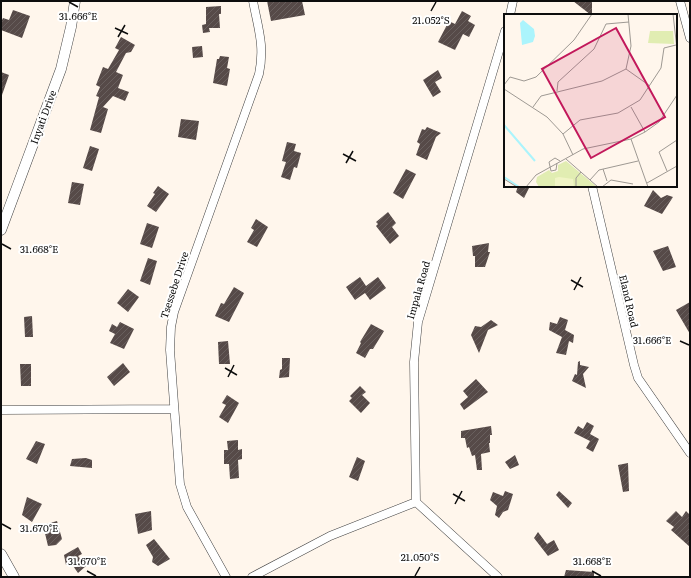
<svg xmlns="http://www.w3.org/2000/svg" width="691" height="578" font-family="Literata,serif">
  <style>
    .building { fill: url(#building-hatch) }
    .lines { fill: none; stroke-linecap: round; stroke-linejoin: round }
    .minor-casing { stroke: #404040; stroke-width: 9 }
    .tertiary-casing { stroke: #404040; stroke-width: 11 }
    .minor { stroke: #fff; stroke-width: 8 }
    .tertiary { stroke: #fff; stroke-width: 10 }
    .ticks { fill: none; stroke: #0d0d0d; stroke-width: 1.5 }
    .labels { text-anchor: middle; stroke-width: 4; stroke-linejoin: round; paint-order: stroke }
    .street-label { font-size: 10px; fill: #0d0d0d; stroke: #fff }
    .inset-river { fill: none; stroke: #abf4fc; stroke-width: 2 }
    .inset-road { fill: none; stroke: #9e9993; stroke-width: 1 }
    .view { fill: #c2185b; fill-opacity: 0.15; stroke: #c2185b; stroke-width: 2 }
    .inset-edge { fill: none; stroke: #0d0d0d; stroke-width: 2 }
    .ticks-label { font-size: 10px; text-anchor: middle; fill: #0d0d0d; stroke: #fff; stroke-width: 4; stroke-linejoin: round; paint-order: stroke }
  </style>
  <defs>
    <pattern id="building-hatch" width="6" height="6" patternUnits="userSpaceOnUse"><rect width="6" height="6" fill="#564a48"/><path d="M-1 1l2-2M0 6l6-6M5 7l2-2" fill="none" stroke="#69605e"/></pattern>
  </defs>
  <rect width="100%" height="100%" fill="#fff6ec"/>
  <!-- building -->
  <path class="building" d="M 267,1 L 302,1 L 305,15 L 271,21 Z
    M 573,1 L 592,1 L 592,15 L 591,15 Z
    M 221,6 L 221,14 L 219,14 L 220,28 L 209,28 L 210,32 L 203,33 L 202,25 L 206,24 L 206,7 Z
    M 13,10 L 30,16 L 22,38 L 1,30 L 1,22 L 3,18 L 9,20 Z
    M 462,11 L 471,16 L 468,21 L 475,25 L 469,37 L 463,34 L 455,50 L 438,42 L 449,21 L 455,24 Z
    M 121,37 L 135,45 L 131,52 L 126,53 L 116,72 L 123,75 L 118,88 L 129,92 L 125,101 L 113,96 L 103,107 L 108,109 L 101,133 L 90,130 L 99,97 L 96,96 L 100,87 L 96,85 L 103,67 L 108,69 L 119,50 L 115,48 Z
    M 202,46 L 203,57 L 193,58 L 192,47 Z
    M 220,56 L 229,57 L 227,68 L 230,69 L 227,86 L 213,83 L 217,59 L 219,59 Z
    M 438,70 L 442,78 L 435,82 L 441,92 L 433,97 L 423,80 Z
    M 1,72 L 9,75 L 2,95 L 1,94 Z
    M 181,119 L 199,121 L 196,140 L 178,137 Z
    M 427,127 L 441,133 L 436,137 L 427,160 L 416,155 L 420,144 L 417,142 L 422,129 L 425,130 Z
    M 287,142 L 296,144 L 294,151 L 301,153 L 297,168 L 294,167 L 290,180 L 281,177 L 286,162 L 282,161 Z
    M 90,146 L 99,149 L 92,171 L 83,168 Z
    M 406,169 L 416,174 L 403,199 L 393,193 Z
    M 72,182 L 84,184 L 80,205 L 68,203 Z
    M 158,186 L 169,194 L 156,212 L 147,206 L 155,194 L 153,193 Z
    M 518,186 L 530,186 L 524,198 L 516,192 Z
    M 653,190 L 661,198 L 667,195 L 673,197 L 662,214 L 644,206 Z
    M 388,212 L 396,223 L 392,227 L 399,236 L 390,244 L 376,226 L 378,224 L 376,222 Z
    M 256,219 L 268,227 L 257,247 L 247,242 L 254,230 L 251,228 Z
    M 147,223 L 159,227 L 152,248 L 140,244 Z
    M 489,243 L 488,252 L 490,252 L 485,267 L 475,267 L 475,256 L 473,256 L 472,246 Z
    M 668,246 L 676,267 L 663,271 L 653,251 Z
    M 148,258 L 157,261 L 150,285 L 140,281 Z
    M 360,277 L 366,286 L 378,277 L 386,288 L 370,300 L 365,293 L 355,300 L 346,287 Z
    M 234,287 L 244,293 L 229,322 L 215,316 L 221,303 L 224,304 Z
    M 128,289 L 139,297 L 128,312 L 117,303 Z
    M 690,302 L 690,334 L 676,310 Z
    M 32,316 L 33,337 L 25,337 L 24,317 Z
    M 560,317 L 568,320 L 565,330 L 574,335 L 573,343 L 569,341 L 566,355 L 556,353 L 562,337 L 549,330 L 550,322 L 557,324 Z
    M 491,320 L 498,325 L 488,330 L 479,353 L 471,335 L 475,326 L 481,327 Z
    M 120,322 L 134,329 L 124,349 L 110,343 L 115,334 L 109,331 L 112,324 L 117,327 Z
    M 371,324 L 384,331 L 373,349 L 370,349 L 365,358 L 356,353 L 361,343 L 360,342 Z
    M 228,341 L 230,364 L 219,364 L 218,342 Z
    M 282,358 L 290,358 L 289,377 L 279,378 L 280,370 L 282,369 Z
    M 580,361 L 580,365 L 589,367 L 583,374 L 586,388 L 572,381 L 575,374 L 577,375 L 578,362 Z
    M 123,363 L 130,372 L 114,386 L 107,377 Z
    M 20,364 L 31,364 L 31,386 L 21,386 Z
    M 476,379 L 488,392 L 464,410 L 460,404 L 468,397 L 463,391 Z
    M 360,386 L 366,392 L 362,395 L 370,403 L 361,413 L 349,401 L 352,398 L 350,396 Z
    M 227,395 L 239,403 L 228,423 L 219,417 L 226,405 L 222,403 Z
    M 587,422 L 594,426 L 590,434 L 599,439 L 593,452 L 586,448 L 590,441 L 574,433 L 578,426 L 583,429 Z
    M 491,426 L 492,435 L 490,435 L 490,443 L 489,443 L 490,452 L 481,454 L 482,470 L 477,470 L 475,455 L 472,456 L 469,447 L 467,448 L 465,438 L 461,438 L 461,431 Z
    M 238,440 L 238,450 L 242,449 L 242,459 L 238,460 L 239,478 L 230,479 L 229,464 L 224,464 L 224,450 L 228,450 L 227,441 Z
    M 36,441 L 45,444 L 37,464 L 26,459 Z
    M 515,455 L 519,465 L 510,469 L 505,462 Z
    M 357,457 L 365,461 L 358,481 L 349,477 Z
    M 86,458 L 92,460 L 92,468 L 70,466 L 72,459 Z
    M 628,463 L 629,491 L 623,492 L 618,465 Z
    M 505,491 L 513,494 L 508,510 L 503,512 L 499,518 L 495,515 L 497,506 L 490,500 L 493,492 L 503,496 Z
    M 559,491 L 572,503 L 568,508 L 556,495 Z
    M 27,497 L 42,504 L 32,522 L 22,515 Z
    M 151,511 L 152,530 L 138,534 L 135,514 Z
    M 676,511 L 682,517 L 686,511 L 690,515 L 690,547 L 671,530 L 674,527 L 666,521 Z
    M 57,521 L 62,539 L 56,545 L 48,546 L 43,525 Z
    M 538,532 L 547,544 L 554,540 L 559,550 L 548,556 L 534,538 Z
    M 154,539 L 170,559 L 158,566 L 152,562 L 153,557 L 146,545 Z
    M 78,547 L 82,554 L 78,556 L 86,566 L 78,573 L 71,563 L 66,565 L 64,555 Z
    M 566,570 L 594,572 L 594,577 L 564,577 Z"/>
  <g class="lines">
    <defs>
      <path id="minor" d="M 680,1 L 690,38
        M 510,15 L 513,1
        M 592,186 L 634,365 L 638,378 L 690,453
        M 1,410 L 174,409
        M 226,577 L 187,507 L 180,484 L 170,350 L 171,327 L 174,312 L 259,74 C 265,46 258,28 253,1
        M 252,577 L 330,536 L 416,502
        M 498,577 L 416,502 L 414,362 L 418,322 L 505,31"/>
      <path id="tertiary" d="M 1,230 L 61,69 L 71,27 L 75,1
        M 1,554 L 14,577"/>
    </defs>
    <!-- minor casing -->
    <use href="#minor" class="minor-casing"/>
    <!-- tertiary casing -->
    <use href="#tertiary" class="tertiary-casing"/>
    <!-- minor -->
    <use href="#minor" class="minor"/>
    <!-- tertiary -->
    <use href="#tertiary" class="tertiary"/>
  </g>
  <!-- ticks -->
  <path class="ticks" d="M 69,2 L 78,7M 431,11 L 436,2M 115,28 L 128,34M 118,37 L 125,25M 343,154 L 356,161M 346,163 L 353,151M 2,244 L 11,249M 571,280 L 583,287M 574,290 L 581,277M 680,341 L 689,345M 225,368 L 237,375M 228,377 L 234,365M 453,494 L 465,501M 455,504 L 462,491M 2,524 L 11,529M 87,571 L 96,576M 592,571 L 601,576M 415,576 L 420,567"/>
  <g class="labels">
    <!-- street labels -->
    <g class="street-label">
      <text transform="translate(43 117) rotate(-70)" y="4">Inyati Drive</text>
      <text transform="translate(174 285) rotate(-72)" y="4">Tsessebe Drive</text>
      <text transform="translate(418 290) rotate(-74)" y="4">Impala Road</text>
      <text transform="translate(629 301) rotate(77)" y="4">Eland Road</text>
    </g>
  </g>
  <!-- overview -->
  <g transform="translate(504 14)">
    <rect width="173" height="173" fill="#fff6ec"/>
    <path d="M 146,17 L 169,17 L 170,30 L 144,29 ZM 62,147 L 93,173 L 35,173 L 32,168 L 33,163 L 45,156 L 48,159 L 54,157 L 54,151 Z" fill="#e1edb2"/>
    <path d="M 55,163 L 69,165 L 70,173 L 51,173 L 51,164 Z" fill="#f0f4c5"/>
    <path d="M 19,6 L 30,15 L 31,22 L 29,28 L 18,31 L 16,9 Z" fill="#abf4fc"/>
    <path class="inset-river" d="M 0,111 L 31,147M 0,163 L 15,173"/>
    <path class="inset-road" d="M 169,0 L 173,35M 122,55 L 146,72M 0,71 L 6,63 L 20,67 L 32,63 L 70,26 L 88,0M 0,75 L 43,103 L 59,120 L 69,141M 53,77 L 54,68 L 90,35 L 102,10 L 125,8M 29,93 L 37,82 L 98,67 L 122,55 L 127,32 L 124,0M 127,93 L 141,118M 59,120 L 76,106 L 114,99 L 136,86 L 157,54 L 160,34 L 172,31M 127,125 L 144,173M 62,145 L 94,173M 53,149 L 52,156 L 47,157 L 45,148 L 51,144 L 56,147M 99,155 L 103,167M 163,157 L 155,138 L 173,126M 0,165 L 13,173M 86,166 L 95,156 L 134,147M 143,169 L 173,152M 22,173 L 32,161 L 79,135 L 127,125 L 141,118 L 155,108 L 173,81M 72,173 L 72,164 L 77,158M 98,173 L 107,166 L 129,170"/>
    <path class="view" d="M 112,14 L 161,103 L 87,144 L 38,55 Z"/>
    <rect width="173" height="173" class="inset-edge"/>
  </g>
  <g class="ticks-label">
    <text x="78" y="20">31.666°E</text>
    <text x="431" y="24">21.052°S</text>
    <text x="39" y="253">31.668°E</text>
    <text x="652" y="344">31.666°E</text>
    <text x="39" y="532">31.670°E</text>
    <text x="420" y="561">21.050°S</text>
    <text x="87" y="565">31.670°E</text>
    <text x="592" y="565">31.668°E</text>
  </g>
  <!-- border -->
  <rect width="691" height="578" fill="none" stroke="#0d0d0d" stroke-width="4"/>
</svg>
